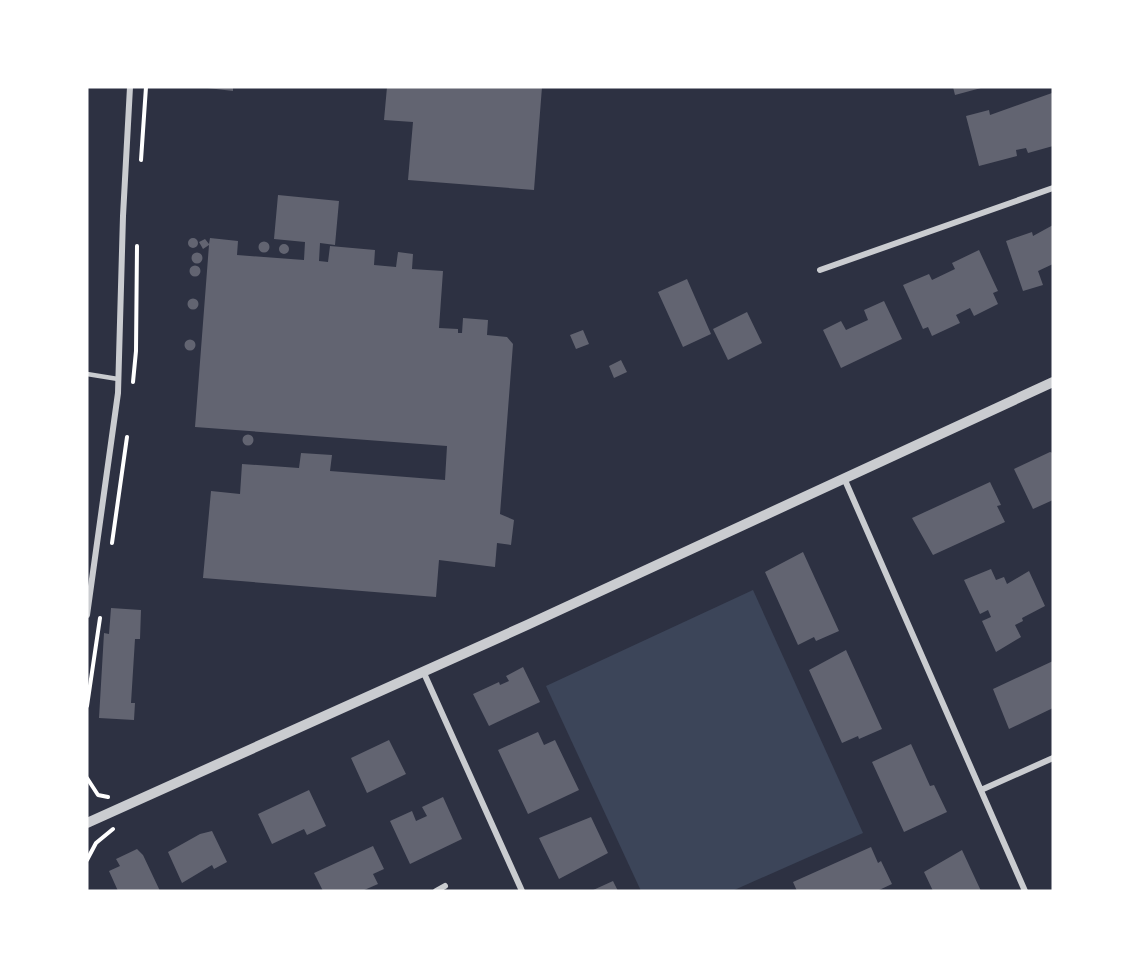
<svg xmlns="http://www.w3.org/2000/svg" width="1140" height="978" font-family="Poppins,sans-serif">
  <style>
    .green { fill: #3c4559 }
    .building { fill: #626471 }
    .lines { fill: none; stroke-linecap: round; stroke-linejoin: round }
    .path { stroke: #fff; stroke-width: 4 }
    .service { stroke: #caccd0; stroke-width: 4.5 }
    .minor { stroke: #caccd0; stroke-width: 6 }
    .tertiary { stroke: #caccd0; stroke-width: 10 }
  </style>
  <rect width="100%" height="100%" fill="#2d3142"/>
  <!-- green -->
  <path class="green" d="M 753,590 L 863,833 L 732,891 L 641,891 L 546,686 Z"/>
  <!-- building -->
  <path class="building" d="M 199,87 L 233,87 L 233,91 Z
    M 387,87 L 542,87 L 534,190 L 408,180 L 413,122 L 384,120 Z
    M 953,87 L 980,87 L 981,88 L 955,95 Z
    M 1052,93 L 1053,146 L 1028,153 L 1026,148 L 1016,150 L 1017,156 L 979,166 L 966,116 L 989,110 L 990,115 Z
    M 278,195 L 339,201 L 335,245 L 320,243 L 319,261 L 328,262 L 330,246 L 375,250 L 374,265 L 396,267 L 398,252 L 413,254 L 412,269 L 443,271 L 439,328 L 458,329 L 458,333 L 462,333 L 463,318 L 488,320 L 487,335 L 507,337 L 513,344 L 500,514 L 514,520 L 511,545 L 497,543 L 495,567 L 439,560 L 436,597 L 203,578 L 211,491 L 240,494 L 242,464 L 299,468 L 301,453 L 332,455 L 330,471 L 445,480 L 447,446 L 195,427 L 209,245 L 203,249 L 199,242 L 205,239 L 209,244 L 210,238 L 238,241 L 237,255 L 304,260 L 305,242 L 274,239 Z
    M 1053,225 L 1053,264 L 1038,271 L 1043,285 L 1023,291 L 1006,241 L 1032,232 L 1033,236 Z
    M188 243a5 5 0 1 1 10 0a5 5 0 1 1-10 0Z
    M258.5 247a5.5 5.5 0 1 1 11 0a5.5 5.5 0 1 1-11 0Z
    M279 249a5 5 0 1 1 10 0a5 5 0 1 1-10 0Z
    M 979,250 L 998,291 L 993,293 L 998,304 L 974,316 L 970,308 L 956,315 L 960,323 L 932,336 L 928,327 L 923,329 L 903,285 L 929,274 L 932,280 L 955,269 L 952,263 Z
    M191.5 258a5.5 5.5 0 1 1 11 0a5.5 5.5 0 1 1-11 0Z
    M189.5 271a5.5 5.5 0 1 1 11 0a5.5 5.5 0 1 1-11 0Z
    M 687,279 L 711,334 L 683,347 L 658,292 Z
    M187.5 304a5.5 5.5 0 1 1 11 0a5.5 5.5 0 1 1-11 0Z
    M 884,301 L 902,339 L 841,368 L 823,330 L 841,321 L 846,330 L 868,320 L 864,310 Z
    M 747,312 L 762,343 L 728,360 L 713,329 Z
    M 583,330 L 589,344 L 576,349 L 570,335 Z
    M184.5 345a5.5 5.5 0 1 1 11 0a5.5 5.5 0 1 1-11 0Z
    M 621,360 L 627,372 L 614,378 L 609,366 Z
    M242.5 440a5.5 5.5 0 1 1 11 0a5.5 5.5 0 1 1-11 0Z
    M 1050,452 L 1053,453 L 1053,500 L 1033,509 L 1014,469 Z
    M 990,482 L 1001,505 L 997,506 L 1005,522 L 933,555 L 912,518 Z
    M 803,552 L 839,631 L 816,641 L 814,637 L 798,645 L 765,572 Z
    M 991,569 L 996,580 L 1004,577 L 1007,584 L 1029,571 L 1045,606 L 1022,618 L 1023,621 L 1015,625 L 1021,637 L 996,652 L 982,621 L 991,617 L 988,610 L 980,614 L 964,580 Z
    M 111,608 L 141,610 L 140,639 L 135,639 L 131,703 L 135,703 L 134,720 L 99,718 L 104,633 L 109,634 Z
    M 846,650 L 882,729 L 859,739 L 858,736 L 842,743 L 809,670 Z
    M 1053,661 L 1053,708 L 1009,729 L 993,689 Z
    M 523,667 L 540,702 L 489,726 L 473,694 L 499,682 L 500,685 L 509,681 L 506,676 Z
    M 538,732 L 544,745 L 555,740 L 579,790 L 528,814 L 498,750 Z
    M 389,740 L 406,774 L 367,793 L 351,758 Z
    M 911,744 L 930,786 L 934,785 L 947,812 L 904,832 L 872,762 Z
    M 309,790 L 326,826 L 307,835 L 304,829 L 272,844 L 258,814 Z
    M 443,797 L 462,839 L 410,864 L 390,821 L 412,811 L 416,821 L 427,816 L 422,807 Z
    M 591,817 L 608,853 L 559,879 L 539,838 Z
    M 212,831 L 227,862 L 214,869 L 212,865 L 182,883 L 168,852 L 200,834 Z
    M 373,846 L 384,869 L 373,874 L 378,884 L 362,891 L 323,891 L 314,873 Z
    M 871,847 L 878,863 L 881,861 L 892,884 L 877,891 L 797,891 L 793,882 Z
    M 137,849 L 143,855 L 160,891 L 118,891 L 109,871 L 120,866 L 116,859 Z
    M 962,850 L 981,891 L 933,891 L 924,872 Z
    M 613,881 L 618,891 L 591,891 Z"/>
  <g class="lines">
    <!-- path -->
    <path class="path" d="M 141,160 L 146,87
      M 133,382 L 136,351 L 137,246
      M 112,543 L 127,437
      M 87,706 L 100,618
      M 87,778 L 98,795 L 108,797
      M 87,860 L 96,843 L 113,829"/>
    <!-- service -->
    <path class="service" d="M 87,374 L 118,379"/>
    <!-- minor -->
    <path class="minor" d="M 820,270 L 1053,188
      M 844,478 L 1025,891
      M 87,615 L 118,393 L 123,216 L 130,87
      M 423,671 L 522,891
      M 981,790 L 1053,758
      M 436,891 L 445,886"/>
    <!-- tertiary -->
    <path class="tertiary" d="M 87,823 L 527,625 L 1053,382"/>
  </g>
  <!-- border -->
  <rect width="1140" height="978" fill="none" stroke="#ffffff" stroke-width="177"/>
</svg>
